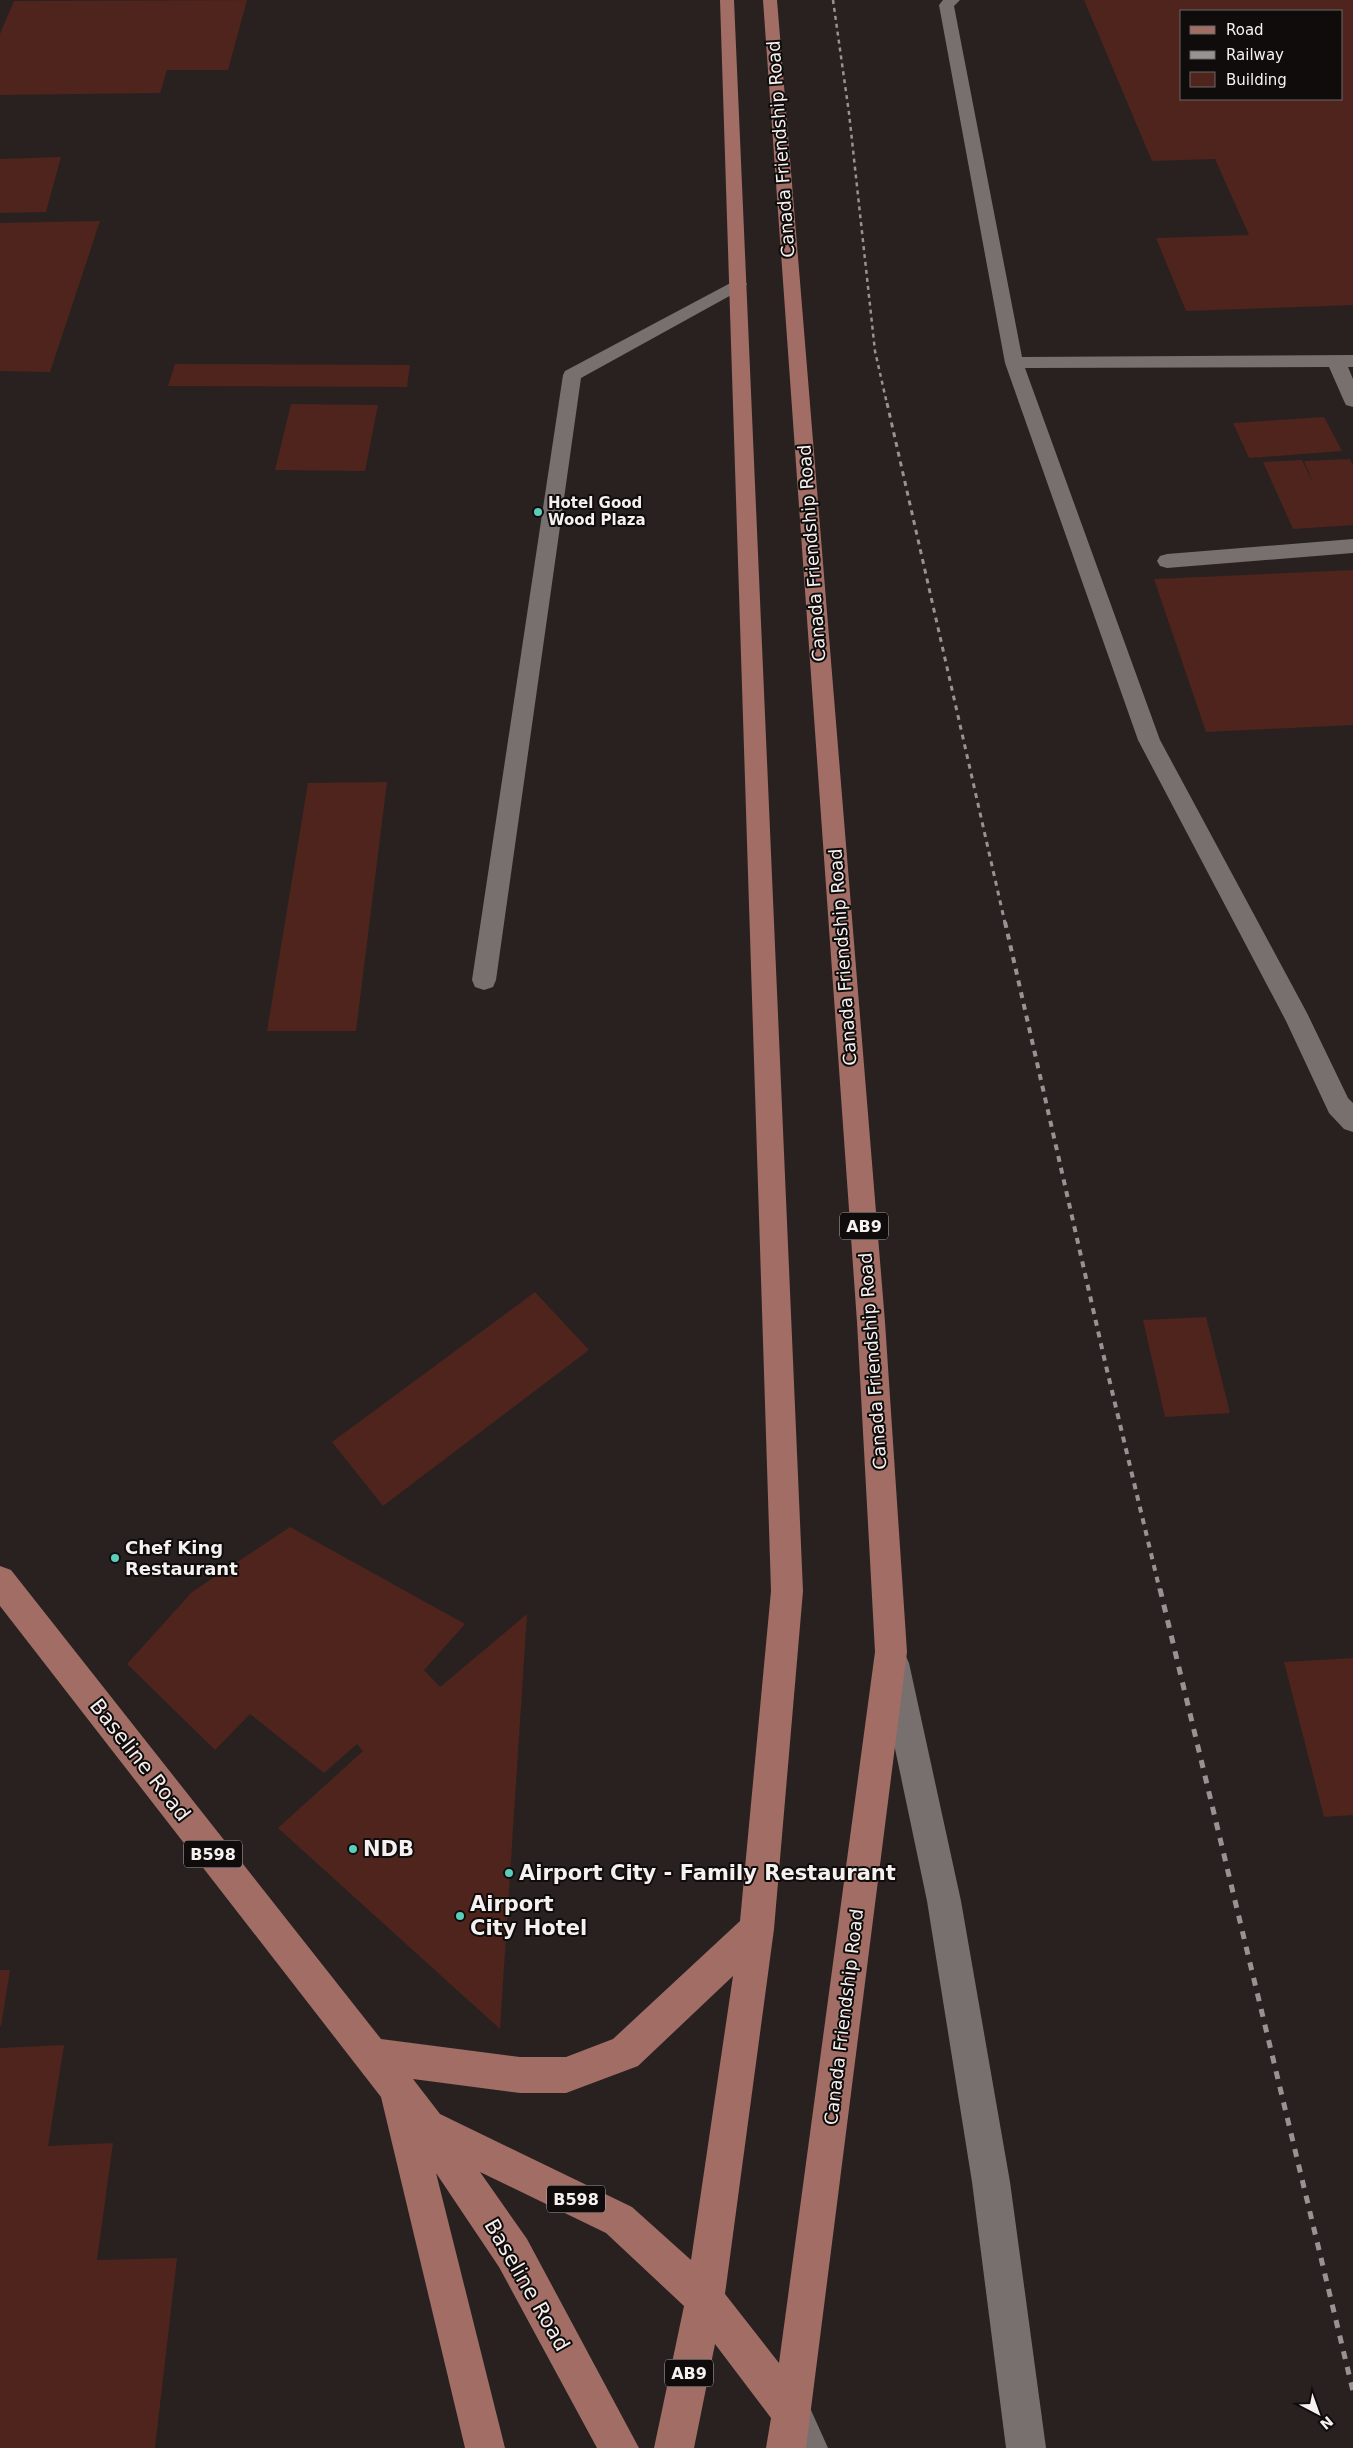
<svg xmlns="http://www.w3.org/2000/svg" width="1353" height="2448" font-family="'DejaVu Sans',sans-serif">
  <style>
    .building { fill: #4e241d; fill-rule: evenodd }
    .lines { fill: none; stroke-linecap: round; stroke-linejoin: round }
    .minor { fill: #78706e; fill-rule: evenodd }
    .major { fill: #a16d64; fill-rule: evenodd }
    .rail-far3 { stroke: #989392; stroke-width: 2.5; stroke-dasharray: 4 4; stroke-linecap: butt }
    .rail-far2 { stroke: #989392; stroke-width: 3; stroke-dasharray: 5 5; stroke-linecap: butt }
    .rail-far1 { stroke: #989392; stroke-width: 4; stroke-dasharray: 6 6; stroke-linecap: butt }
    .rail { stroke: #989392; stroke-width: 5; stroke-dasharray: 8 8; stroke-linecap: butt }
    .poi-dot { fill: #5bcebb; stroke: #0f0c0b; stroke-width: 2 }
    .labels { text-anchor: middle; stroke-width: 4; stroke-linejoin: round; paint-order: stroke }
    .far-poi-label { font-size: 15px; font-weight: bold; fill: #f5f1f0; stroke: #0f0c0b; text-anchor: start }
    .shield { fill: #0f0c0b; stroke: #b0acab; stroke-width: 1 }
    .shield-label { font-size: 16px; font-weight: bold; fill: #f5f1f0 }
    .street-label { font-size: 18px; fill: #f5f1f0; stroke: #0f0c0b }
    .poi-label { font-size: 18px; font-weight: bold; fill: #f5f1f0; stroke: #0f0c0b; text-anchor: start }
    .near-street-label { font-size: 21px; fill: #f5f1f0; stroke: #0f0c0b }
    .near-poi-label { font-size: 21px; font-weight: bold; fill: #f5f1f0; stroke: #0f0c0b; text-anchor: start }
  </style>
  <rect width="100%" height="100%" fill="#282120"/>
  <!-- building -->
  <path class="building" d="M 247,0 L 228,70 L 167,70 L 160,93 L 0,95 L 0,34 L 14,1 Z
    M 1084,0 L 1353,0 L 1353,305 L 1186,311 L 1156,238 L 1249,235 L 1215,159 L 1152,161 ZM 1182,11 L 1342,11 L 1342,99 L 1182,99 Z
    M 61,157 L 46,212 L 0,213 L 0,159 Z
    M 100,221 L 50,372 L 0,371 L 0,223 Z
    M 175,364 L 410,365 L 407,387 L 168,386 Z
    M 291,404 L 378,405 L 365,471 L 275,470 Z
    M 1324,417 L 1342,451 L 1249,458 L 1233,423 Z
    M 1350,459 L 1353,465 L 1353,525 L 1293,529 L 1263,462 L 1302,460 L 1314,485 L 1304,461 Z
    M 1353,570 L 1353,725 L 1206,732 L 1154,579 Z
    M 387,782 L 356,1031 L 267,1031 L 308,783 Z
    M 535,1292 L 589,1350 L 383,1506 L 332,1442 Z
    M 1206,1317 L 1230,1413 L 1165,1417 L 1143,1320 Z
    M 290,1527 L 465,1624 L 424,1670 L 440,1687 L 527,1614 L 500,2029 L 278,1828 L 363,1751 L 357,1744 L 324,1773 L 250,1714 L 215,1750 L 127,1664 L 192,1592 Z
    M 1353,1658 L 1353,1815 L 1324,1817 L 1284,1662 Z
    M 0,1970 L 10,1970 L 1,2026 L 0,2025 Z
    M 64,2045 L 48,2146 L 113,2143 L 97,2260 L 177,2258 L 155,2448 L 0,2448 L 0,2048 Z"/>
  <g class="lines">
    <!-- minor -->
    <path class="minor" d="M 943,0 L 960,0 L 954,6 L 1022,357 L 1353,355 L 1353,367 L 1348,367 L 1353,379 L 1353,407 L 1346,405 L 1344,401 L 1329,367 L 1025,368 L 1160,740 L 1307,1013 L 1348,1098 L 1353,1103 L 1353,1132 L 1344,1129 L 1329,1113 L 1286,1021 L 1138,740 L 1005,363 L 939,5 Z
      M 738,279 L 744,280 L 747,284 L 744,288 L 581,378 L 496,980 L 493,987 L 484,990 L 475,987 L 472,980 L 563,375 L 565,371 Z
      M 1353,539 L 1353,553 L 1167,568 L 1160,566 L 1157,561 L 1160,556 L 1167,554 Z
      M 893,1647 L 904,1652 L 909,1663 L 961,1901 L 1010,2182 L 1046,2448 L 1006,2448 L 972,2182 L 927,1901 L 877,1663 L 882,1652 Z
      M 792,2393 L 806,2399 L 828,2448 L 787,2448 L 772,2413 L 778,2399 Z"/>
    <!-- major -->
    <path class="major" d="M 720,0 L 734,0 L 803,1591 L 774,1929 L 725,2294 L 779,2363 L 875,1652 L 857,1322 L 763,0 L 777,0 L 885,1322 L 907,1652 L 806,2448 L 766,2448 L 771,2418 L 715,2344 L 694,2448 L 654,2448 L 684,2306 L 606,2233 L 480,2172 L 527,2239 L 639,2448 L 597,2448 L 499,2267 L 436,2173 L 505,2448 L 465,2448 L 381,2097 L 0,1606 L 0,1566 L 11,1570 L 381,2039 L 520,2057 L 566,2057 L 613,2039 L 740,1921 L 771,1591 ZM 733,1976 L 691,2260 L 632,2207 L 440,2114 L 413,2079 L 520,2093 L 566,2093 L 638,2066 Z"/>
    <!-- rail-far3 -->
    <path class="rail-far3" d="M 833,0 L 849,113 L 875,351 L 887,404"/>
    <!-- rail-far2 -->
    <path class="rail-far2" d="M 887,403 L 1005,923"/>
    <!-- rail-far1 -->
    <path class="rail-far1" d="M 1005,922 L 1106,1366 L 1160,1591"/>
    <!-- rail -->
    <path class="rail" d="M 1160,1589 L 1353,2391"/>
  </g>
  <!-- markers -->
  <g class="poi-dot">
    <circle cx="538" cy="512" r="5"/>
    <circle cx="115" cy="1558" r="5"/>
    <circle cx="353" cy="1849" r="5"/>
    <circle cx="509" cy="1873" r="5"/>
    <circle cx="460" cy="1916" r="5"/>
  </g>
  <g class="labels">
    <!-- far-poi labels -->
    <g class="far-poi-label">
      <text x="548" y="508">Hotel Good<tspan x="548" dy="17">Wood Plaza</tspan></text>
    </g>
    <!-- shield labels -->
    <g class="shield">
      <rect x="840" y="1212.5" width="48" height="27" rx="4"/>
      <rect x="184" y="1840.5" width="58" height="27" rx="4"/>
      <rect x="547" y="2185.5" width="58" height="27" rx="4"/>
      <rect x="665" y="2359.5" width="48" height="27" rx="4"/>
    </g>
    <g class="shield-label">
      <text x="864" y="1232">AB9</text>
      <text x="213" y="1860">B598</text>
      <text x="576" y="2205">B598</text>
      <text x="689" y="2379">AB9</text>
    </g>
    <!-- street labels -->
    <g class="street-label">
      <text transform="translate(781 149) rotate(-94)" y="6">Canada Friendship Road</text>
      <text transform="translate(812 553) rotate(-94)" y="6">Canada Friendship Road</text>
      <text transform="translate(843 957) rotate(-94)" y="6">Canada Friendship Road</text>
      <text transform="translate(873 1361) rotate(-94)" y="6">Canada Friendship Road</text>
      <text transform="translate(844 2017) rotate(-83)" y="6">Canada Friendship Road</text>
    </g>
    <!-- poi labels -->
    <g class="poi-label">
      <text x="125" y="1554">Chef King<tspan x="125" dy="21">Restaurant</tspan></text>
    </g>
    <!-- near-street labels -->
    <g class="near-street-label">
      <text transform="translate(140 1760) rotate(52)" y="7">Baseline Road</text>
      <text transform="translate(527 2285) rotate(60)" y="7">Baseline Road</text>
    </g>
    <!-- near-poi labels -->
    <g class="near-poi-label">
      <text x="363" y="1856">NDB</text>
      <text x="519" y="1880">Airport City - Family Restaurant</text>
      <text x="470" y="1911">Airport<tspan x="470" dy="24">City Hotel</tspan></text>
    </g>
  </g>
  <!-- legend -->
  <rect x="1180" y="10" width="162" height="90" fill="#0f0c0b" stroke="#6b6867"/>
  <rect x="1190" y="26" width="25" height="8" fill="#a16d64" stroke="#6b6867"/>
  <text x="1226" y="35" font-size="15" fill="#f5f1f0">Road</text>
  <rect x="1190" y="51" width="25" height="8" fill="#989392" stroke="#6b6867"/>
  <text x="1226" y="60" font-size="15" fill="#f5f1f0">Railway</text>
  <rect x="1190" y="72" width="25" height="15" fill="#4e241d" stroke="#6b6867"/>
  <text x="1226" y="85" font-size="15" fill="#f5f1f0">Building</text>
  <!-- north arrow -->
  <g transform="translate(1318 2413) rotate(139)" stroke="#0f0c0b" stroke-width="4" paint-order="stroke">
  <path d="M0-4L9 19L0 12L-9 19Z" fill="#f5f1f0"/>
  <text y="-8" font-size="14" font-weight="bold" text-anchor="middle" fill="#f5f1f0">N</text>
  </g>
</svg>
